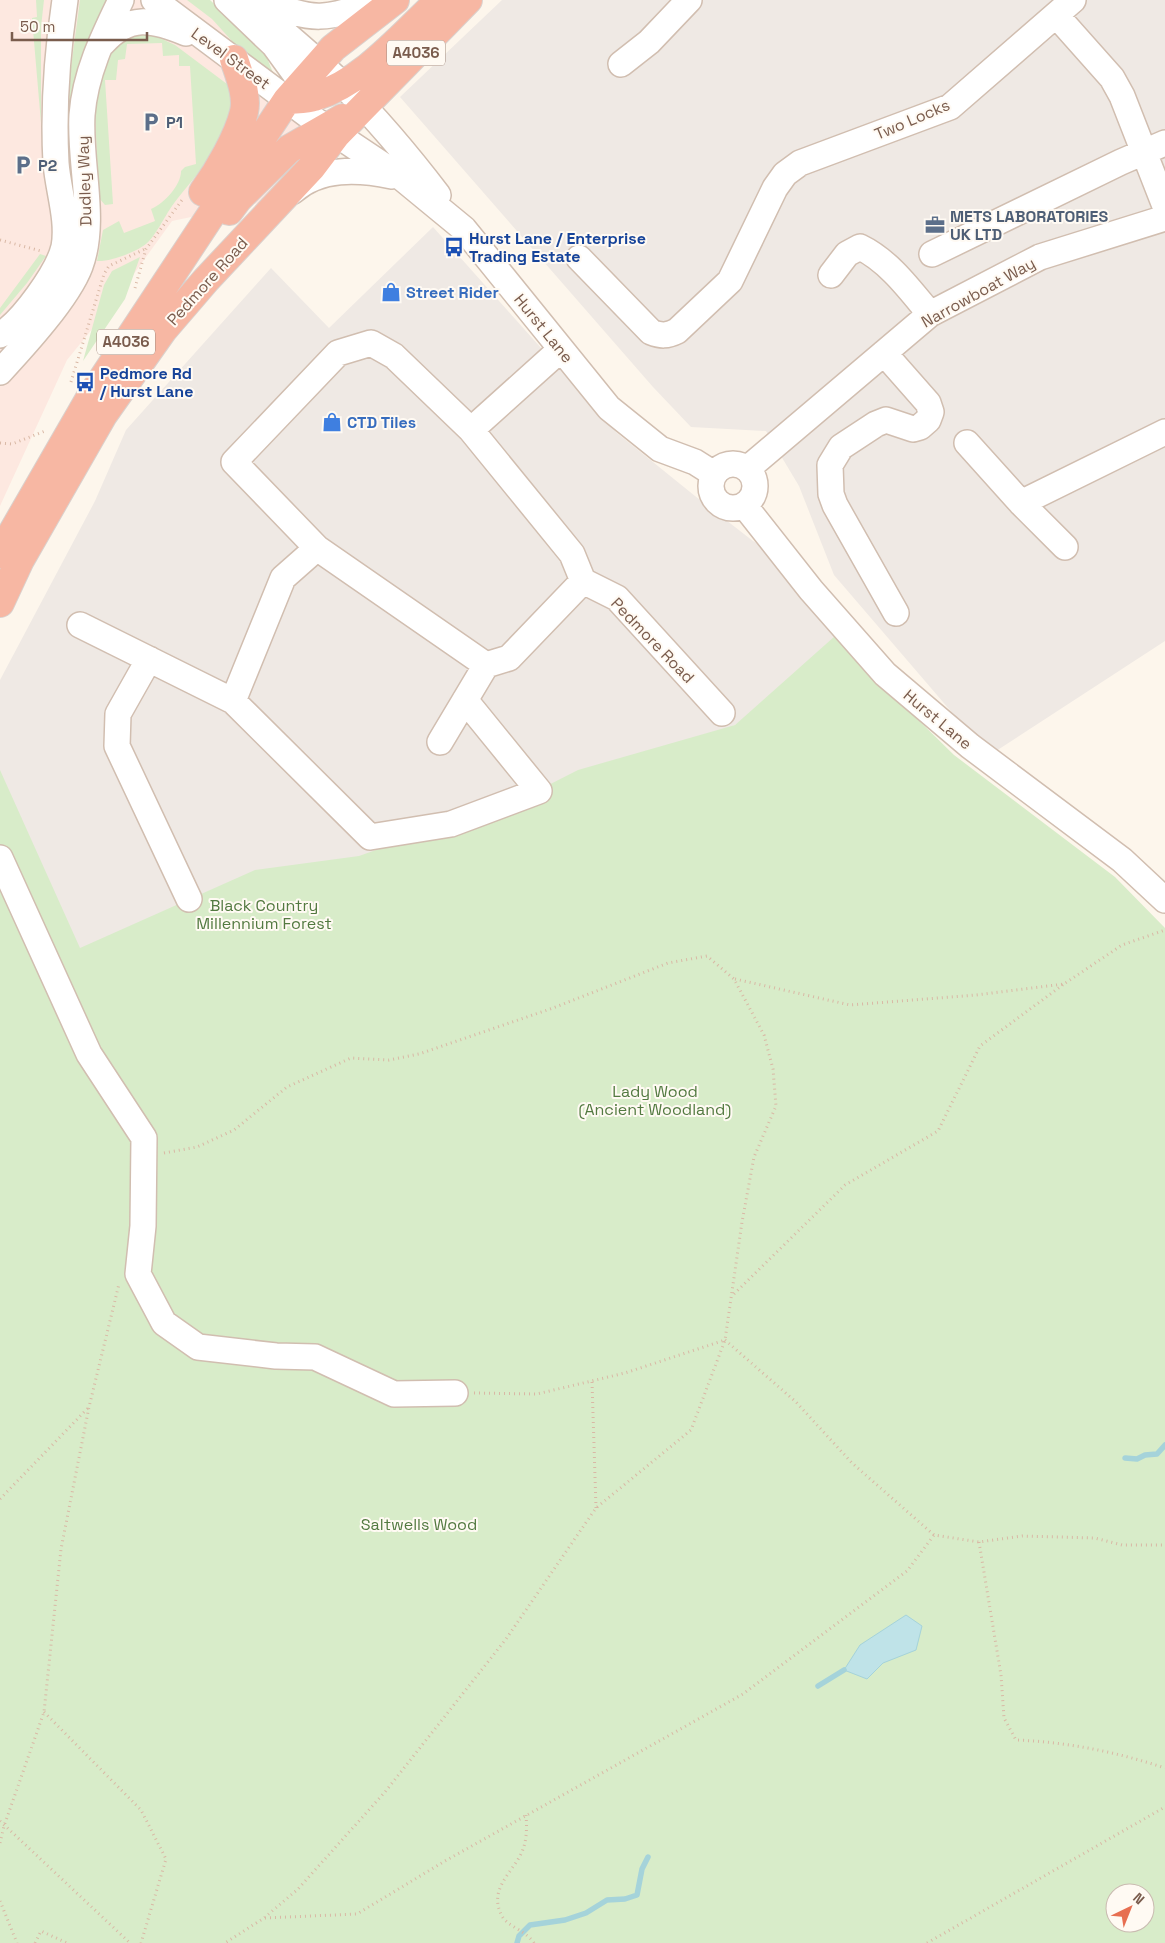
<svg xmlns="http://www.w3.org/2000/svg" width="1165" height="1943" font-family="'Space Grotesk',sans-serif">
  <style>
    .commercial { fill: #fde8e0 }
    .industrial { fill: #efe9e4 }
    .green { fill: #d8ecc9; fill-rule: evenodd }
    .water { fill: #bfe3e8; stroke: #a5d3da }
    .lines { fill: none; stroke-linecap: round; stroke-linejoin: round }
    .stream { stroke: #a5d3da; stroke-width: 5.5 }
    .minor-casing { stroke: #d1beb0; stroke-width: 28 }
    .highway-casing { stroke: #dad1cd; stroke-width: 30 }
    .path { stroke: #d9b8a5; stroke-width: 3; stroke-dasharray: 1 4; stroke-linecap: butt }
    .minor { stroke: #fff; stroke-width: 25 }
    .highway { stroke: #f7b7a3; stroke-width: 28 }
    .labels { text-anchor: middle; stroke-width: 4; stroke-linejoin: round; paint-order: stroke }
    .shield { fill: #fffaf3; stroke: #a28b7f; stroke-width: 1 }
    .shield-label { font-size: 15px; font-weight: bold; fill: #7a5c4d }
    .street-label { font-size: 16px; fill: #7a5c4d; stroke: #fffaf3 }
    .service-label { font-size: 16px; font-weight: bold; fill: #4e5e75; stroke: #fffaf3; text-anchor: start }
    .transit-label { font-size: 16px; font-weight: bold; fill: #164399; stroke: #fffaf3; text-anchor: start }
    .shop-label { font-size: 16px; font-weight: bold; fill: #366cbe; stroke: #fffaf3; text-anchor: start }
    .park-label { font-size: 16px; fill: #537a41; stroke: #fffaf3 }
  </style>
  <rect width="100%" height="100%" fill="#fdf6ec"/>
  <!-- commercial -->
  <path class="commercial" d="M 0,0 L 196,0 L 274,75 L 282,79 L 307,109 L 310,146 L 259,203 L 172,221 L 110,307 L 67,360 L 0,506 Z"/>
  <!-- industrial -->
  <path class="industrial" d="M 502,0 L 1165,0 L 1165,641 L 996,751 L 961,723 L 834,575 L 799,486 L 766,431 L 691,427 L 653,387 L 400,97 Z
    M 433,227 L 617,433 L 695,496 L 753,541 L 769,550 L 846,649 L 735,725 L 75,988 L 0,820 L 0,680 L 95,501 L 126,430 L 271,268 L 329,328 Z"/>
  <!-- green -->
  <path class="green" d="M 36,0 L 44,0 L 41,27 L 41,123 L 32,18 L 37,17 Z
    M 80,0 L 110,0 L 74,253 L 65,112 Z
    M 187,0 L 210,0 L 268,55 L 267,58 L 274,75 L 241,51 L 212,19 Z
    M 149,33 L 175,45 L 227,84 C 248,123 193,177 172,206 C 165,216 155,237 146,244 C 136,252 110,262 97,261 L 103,230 L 119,221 L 124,233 L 155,221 L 151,209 C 165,203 181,185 181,171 L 185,167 L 196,164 L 190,66 L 179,66 L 179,55 L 163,56 L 162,43 L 127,44 L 125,59 L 118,60 L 116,80 L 105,80 L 113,204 L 105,205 L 99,198 L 94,94 L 108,58 L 116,46 L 125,38 Z
    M 40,254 L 46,256 L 27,283 L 0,315 L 0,308 Z
    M 140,257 L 125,299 L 83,361 L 104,285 L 112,271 Z
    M 835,636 L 846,649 L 954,755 L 1115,877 L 1165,928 L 1165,1943 L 0,1943 L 0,770 L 80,948 L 255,870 L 359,856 L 523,798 L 578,770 L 735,725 ZM 1115,1893 L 1145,1893 L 1145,1923 L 1115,1923 Z"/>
  <!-- water -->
  <path class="water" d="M 906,1615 L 922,1626 L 916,1650 L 883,1663 L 867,1679 L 844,1670 L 860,1645 Z"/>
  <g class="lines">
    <!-- stream -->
    <path class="stream" d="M 1125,1458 L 1137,1459 L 1145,1455 L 1157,1454 L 1165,1445
      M 818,1686 L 844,1670
      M 517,1943 L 519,1936 L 530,1925 L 565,1920 L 586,1913 L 607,1900 L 625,1899 L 637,1895 L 642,1869 L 648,1857"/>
    <defs>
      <path id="minor" d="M 154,0 L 309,116 L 402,178 L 464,229 L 609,408 L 660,449 L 695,462 L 714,474
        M 227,0 L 274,45 L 314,100
        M 247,0 C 279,29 313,56 344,86 C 378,120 409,157 438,195
        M 264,0 C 311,23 329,20 377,0
        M 1056,15 L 1112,78 L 1122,96 L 1165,206
        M 103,43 C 129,14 152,19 186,33
        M 621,64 L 649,42 L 689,0
        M 293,191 C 320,167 358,169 392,176
        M 932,254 L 1121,162 L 1165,143
        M 579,258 L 651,332 C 661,336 667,336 677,331 L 730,281 L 775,188 L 785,174 L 800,163 L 950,107 L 1073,0
        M 831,275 L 847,254 L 860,247 C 889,261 910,290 930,314
        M 0,335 C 22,322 58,272 64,247 C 69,220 58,190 56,163 C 53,109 57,54 65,0
        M 884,353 L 928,403 L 931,412 L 928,420 L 920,427 L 913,429 L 886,420 L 876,424 L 841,447 L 830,465 L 831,494 L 835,505 L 896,613
        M 0,372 C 24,346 68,298 80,266 C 97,221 79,163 82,115 C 85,74 103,37 121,0
        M 471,430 L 572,554 L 583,581 L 617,598 L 722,713
        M 967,443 L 1021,503 L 1065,547
        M711 486a22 22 0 1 1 44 0a22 22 0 1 1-44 0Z
        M 747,469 L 930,314 L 1040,257 L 1165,218
        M 1021,503 L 1165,432
        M 744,505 L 811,590 L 885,674 L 970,746 L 1122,860 L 1165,900
        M 317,548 L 486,665 L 509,658 L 583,581
        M 80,625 L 233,701 L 283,578 L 317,548 L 234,462 L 338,353 L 371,343 L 394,356 L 471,430 L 560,350
        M 149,659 L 118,714 L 117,746 L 189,899
        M 233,701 L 370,837 L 451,824 L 539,791 L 465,700
        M 440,742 L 486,665
        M 0,858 L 89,1054 L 144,1138 L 143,1226 L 138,1274 L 164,1323 L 198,1347 L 276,1356 L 315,1357 L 394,1394 L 455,1393"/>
      <path id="highway" d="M 287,100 C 295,99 306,100 314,97 C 364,82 402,35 440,0
        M 203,192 C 218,171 238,137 244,112 C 248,95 239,75 234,59
        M 229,211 L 238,199 L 289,149 L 343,118
        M 0,554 L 90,398 L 287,100 L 333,48 L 395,0
        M 0,603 L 20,560 L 103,415 L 163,330 L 206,280 L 311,168 L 336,135 L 468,0"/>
    </defs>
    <!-- minor casing -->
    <use href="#minor" class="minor-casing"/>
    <!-- highway casing -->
    <use href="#highway" class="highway-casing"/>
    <!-- path -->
    <path class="path" d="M 0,240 L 41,251
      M 135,288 L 146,249 L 182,200
      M 71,382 L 104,274 L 109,266 L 145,249
      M 0,443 L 12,444 L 45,431
      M 735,979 L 850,1005 L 976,995 L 1064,984 L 1122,945 L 1165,930
      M 164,1153 L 197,1147 L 234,1130 L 287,1087 L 351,1058 L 389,1060 L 419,1054 L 553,1008 L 668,963 L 707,956 L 734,979 L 764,1035 L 773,1069 L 776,1106 L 754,1157 L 742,1222 L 725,1340 L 691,1430 L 596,1508 L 506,1639 L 385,1792 L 298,1889 L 264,1918 L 225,1943
      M 734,1294 L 845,1185 L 938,1131 L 980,1046 L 1064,984
      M 725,1340 L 796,1402 L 852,1463 L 934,1535 L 979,1542 L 1022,1536 L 1095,1538 L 1122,1545 L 1165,1545
      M 592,1382 L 596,1508
      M 474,1393 L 537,1394 L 625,1373 L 725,1340
      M 0,1499 L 88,1408
      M 979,1542 L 1001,1675 L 1004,1718 L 1016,1740 C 1067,1742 1117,1752 1165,1768
      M 44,1712 L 141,1810 L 166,1859 L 141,1943
      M 526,1815 C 527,1828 527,1842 521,1854 C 511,1874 488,1890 502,1916 C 507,1926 525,1930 534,1943
      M 0,1821 L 130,1943
      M 0,1843 L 4,1826 L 44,1712 L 61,1549 L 89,1407 L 119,1284
      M 0,1901 L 17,1943
      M 265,1918 L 357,1914 L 445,1861 L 743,1694 L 907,1571 L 934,1535
      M 35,1943 L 41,1931 L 67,1943
      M 927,1943 L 1165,1807"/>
    <!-- minor -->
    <use href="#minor" class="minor"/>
    <!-- highway -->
    <use href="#highway" class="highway"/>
  </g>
  <!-- icons -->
  <defs>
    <symbol id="parking-bare" viewBox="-9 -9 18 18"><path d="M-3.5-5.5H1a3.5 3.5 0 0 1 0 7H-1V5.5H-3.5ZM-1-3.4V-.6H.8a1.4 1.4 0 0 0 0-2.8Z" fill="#5c6f8a" stroke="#fffaf3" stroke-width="2.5" paint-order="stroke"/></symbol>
    <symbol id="office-bare" viewBox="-9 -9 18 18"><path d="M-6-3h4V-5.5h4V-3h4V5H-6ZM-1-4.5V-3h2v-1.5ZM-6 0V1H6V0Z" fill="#5c6f8a" stroke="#fffaf3" stroke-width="2.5" paint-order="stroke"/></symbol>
    <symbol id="bus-bare" viewBox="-9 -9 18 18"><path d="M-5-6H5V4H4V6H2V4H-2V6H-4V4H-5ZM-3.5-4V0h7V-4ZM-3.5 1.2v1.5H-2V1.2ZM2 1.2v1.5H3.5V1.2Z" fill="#1a4fb4" stroke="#fffaf3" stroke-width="2.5" paint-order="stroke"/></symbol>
    <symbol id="shop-bare" viewBox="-9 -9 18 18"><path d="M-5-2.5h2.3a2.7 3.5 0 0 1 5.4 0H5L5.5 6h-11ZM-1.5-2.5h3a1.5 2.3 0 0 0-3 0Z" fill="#3f7fe0" stroke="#fffaf3" stroke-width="2.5" paint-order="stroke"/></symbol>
  </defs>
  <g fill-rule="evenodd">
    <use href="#parking-bare" x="137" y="108" width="28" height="28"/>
    <use href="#parking-bare" x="9" y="151" width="28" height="28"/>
    <use href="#office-bare" x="921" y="211" width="28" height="28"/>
    <use href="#bus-bare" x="440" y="233" width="28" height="28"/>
    <use href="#shop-bare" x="377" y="278" width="28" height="28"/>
    <use href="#bus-bare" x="71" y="368" width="28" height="28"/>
    <use href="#shop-bare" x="318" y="408" width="28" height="28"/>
  </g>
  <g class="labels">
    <!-- shield labels -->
    <g class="shield">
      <rect x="387" y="40.5" width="58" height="25" rx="4"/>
      <rect x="97" y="329.5" width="58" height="25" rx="4"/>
    </g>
    <g class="shield-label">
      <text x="416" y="58">A4036</text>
      <text x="126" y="347">A4036</text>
    </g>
    <!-- street labels -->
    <g class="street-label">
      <text transform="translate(231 58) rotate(36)" y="6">Level Street</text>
      <text transform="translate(912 119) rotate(-23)" y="6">Two Locks</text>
      <text transform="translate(84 181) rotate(-92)" y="6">Dudley Way</text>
      <text transform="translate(207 281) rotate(-48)" y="6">Pedmore Road</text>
      <text transform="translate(978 292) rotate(-29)" y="6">Narrowboat Way</text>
      <text transform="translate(544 328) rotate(51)" y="6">Hurst Lane</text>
      <text transform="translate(653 640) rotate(46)" y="6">Pedmore Road</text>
      <text transform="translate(938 719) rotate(40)" y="6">Hurst Lane</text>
    </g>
    <!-- service labels -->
    <g class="service-label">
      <text x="166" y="128">P1</text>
      <text x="38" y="171">P2</text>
      <text x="950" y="222">METS LABORATORIES<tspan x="950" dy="18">UK LTD</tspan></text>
    </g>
    <!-- transit labels -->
    <g class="transit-label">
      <text x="469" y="244">Hurst Lane / Enterprise<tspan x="469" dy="18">Trading Estate</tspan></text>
      <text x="100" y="379">Pedmore Rd<tspan x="100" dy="18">/ Hurst Lane</tspan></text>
    </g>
    <!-- shop labels -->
    <g class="shop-label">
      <text x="406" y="298">Street Rider</text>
      <text x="347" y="428">CTD Tiles</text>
    </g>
    <!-- park labels -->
    <g class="park-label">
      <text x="264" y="911">Black Country<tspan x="264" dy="18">Millennium Forest</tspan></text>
      <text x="655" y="1097">Lady Wood<tspan x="655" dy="18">(Ancient Woodland)</tspan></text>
      <text x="419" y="1530">Saltwells Wood</text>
    </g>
  </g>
  <!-- north arrow -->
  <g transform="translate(1130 1908) rotate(43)"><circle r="24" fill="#fffaf3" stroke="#cabbb1"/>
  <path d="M0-4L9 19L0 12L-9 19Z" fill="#e76f51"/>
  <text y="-8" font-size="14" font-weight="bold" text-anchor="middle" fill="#7a5c4d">N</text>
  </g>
  <!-- scale -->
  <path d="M12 32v8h135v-8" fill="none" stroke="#7a5c4d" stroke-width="2.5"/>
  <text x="20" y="32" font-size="15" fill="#7a5c4d" stroke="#fffaf3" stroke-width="4" paint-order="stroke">50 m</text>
</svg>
